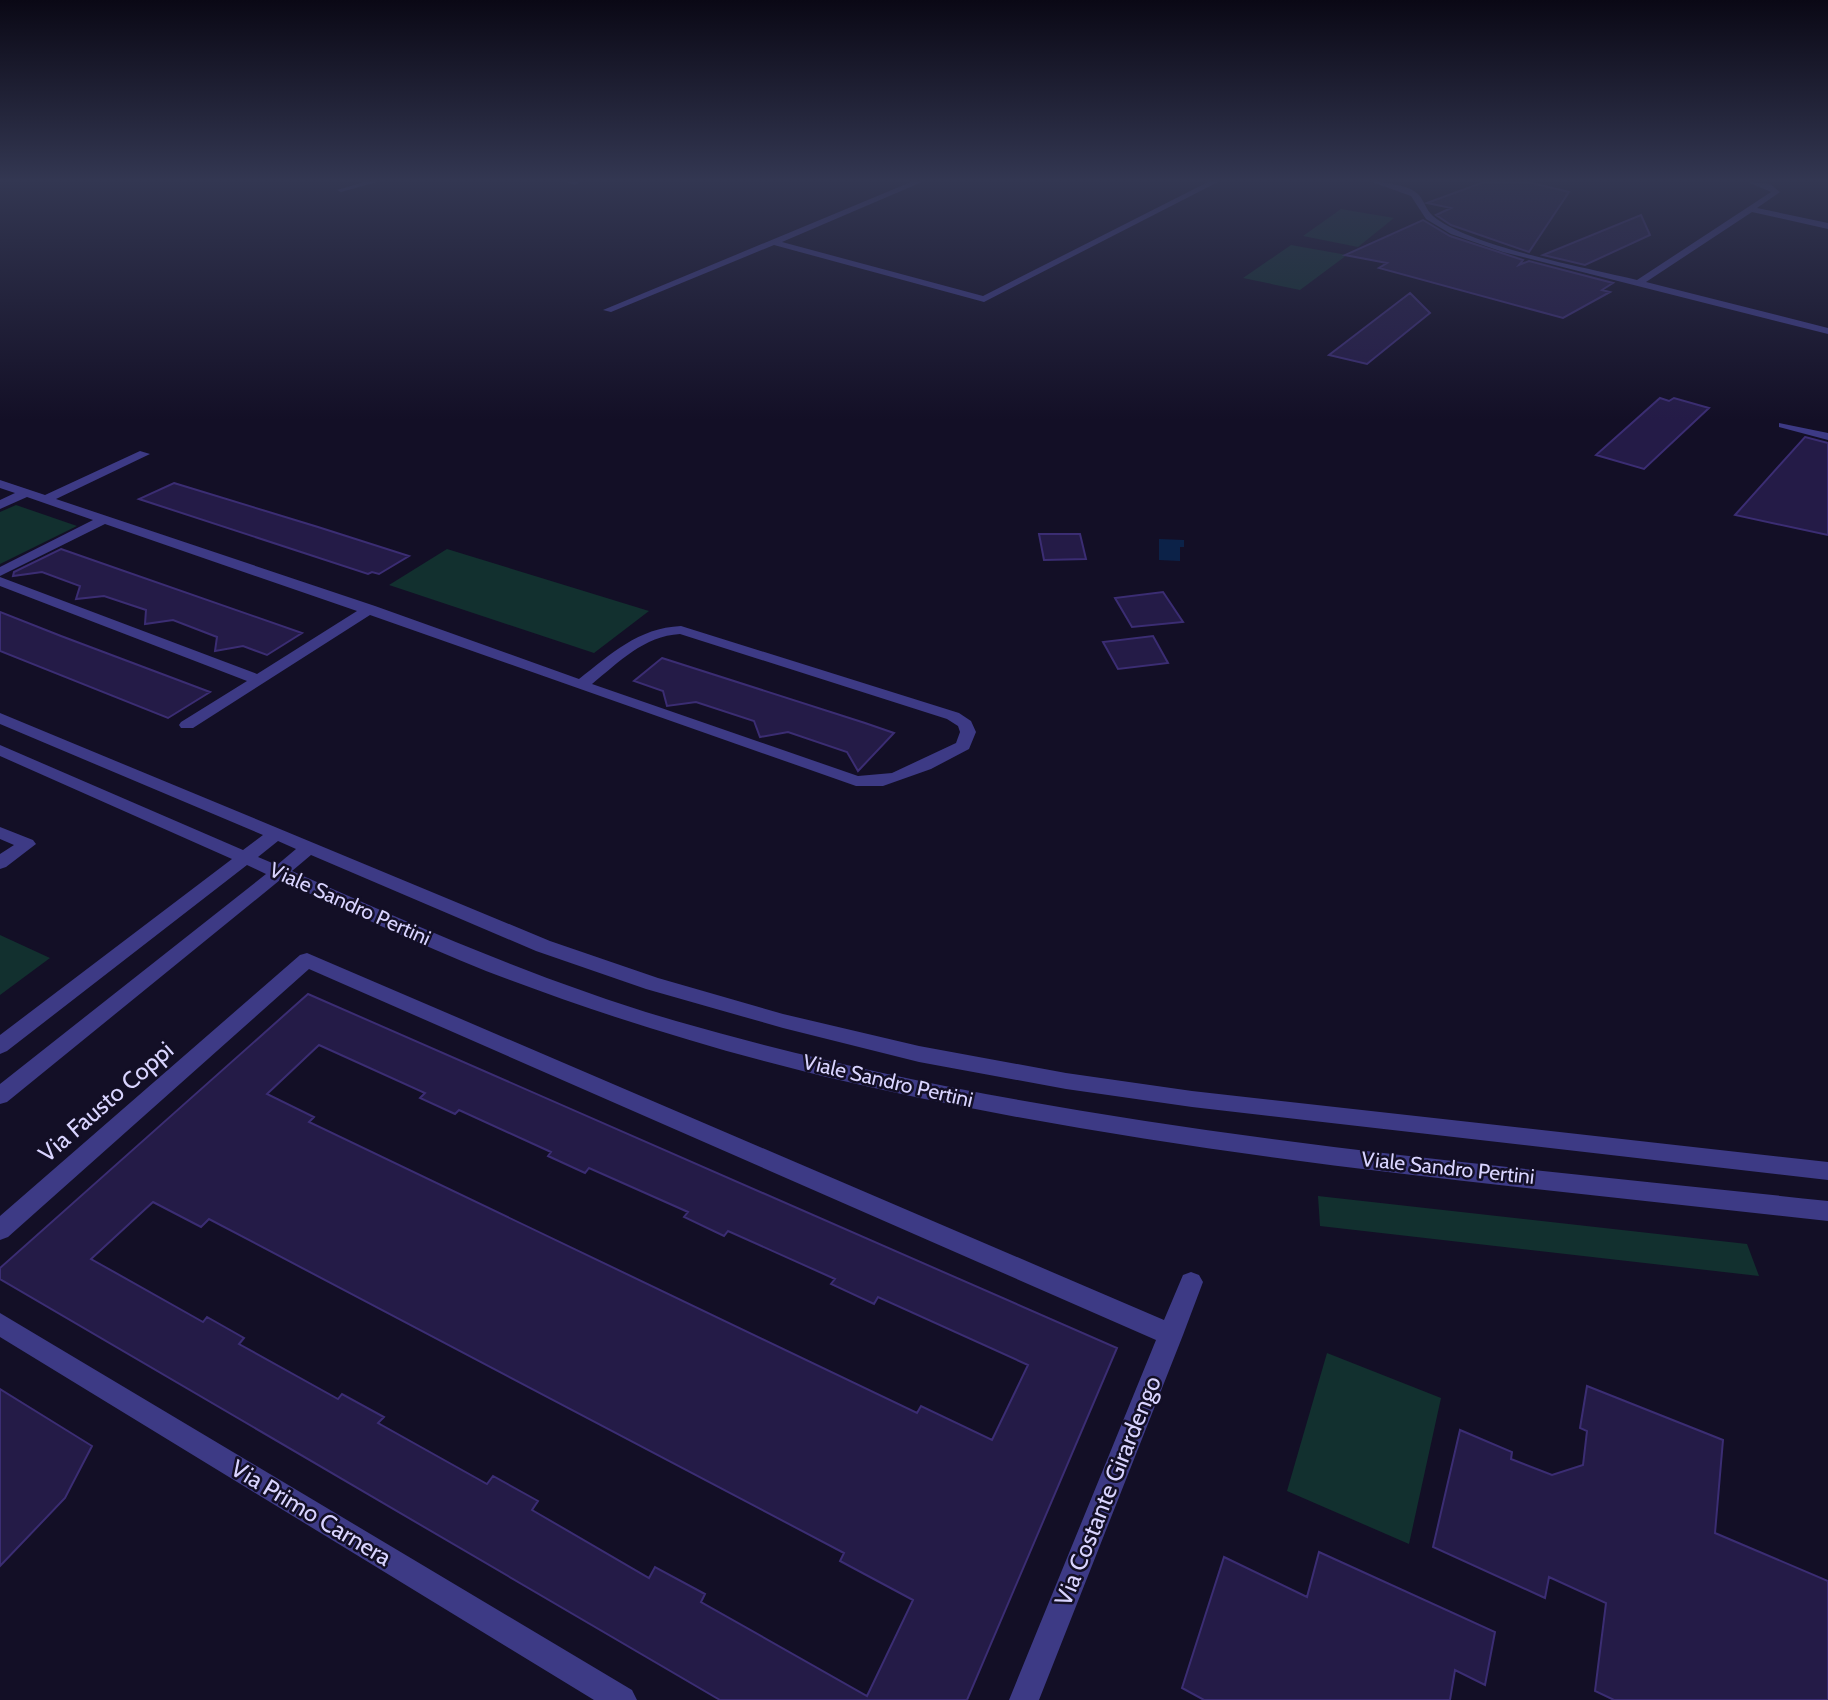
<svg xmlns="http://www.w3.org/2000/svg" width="1828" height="1700" font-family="Cabin,sans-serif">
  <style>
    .green { fill: #12302f }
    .water { fill: #0c2248 }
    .building { fill: #241b47; stroke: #3b2d73; stroke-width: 2; fill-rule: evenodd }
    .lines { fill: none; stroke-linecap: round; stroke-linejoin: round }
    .minor { fill: #3d3a85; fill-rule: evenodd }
    .labels { text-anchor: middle; stroke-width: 5; stroke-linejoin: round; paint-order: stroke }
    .street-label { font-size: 21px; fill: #d9d4ff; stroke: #130f26 }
    .near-street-label { font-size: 24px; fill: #d9d4ff; stroke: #130f26 }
  </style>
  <rect width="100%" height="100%" fill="#130f26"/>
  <!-- green -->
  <path class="green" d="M 1341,209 L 1394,218 L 1358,247 L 1303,236 Z
    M 1291,245 L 1347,255 L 1300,290 L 1243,278 Z
    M 16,505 L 77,526 L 0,564 L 0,512 Z
    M 447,549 L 649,611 L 594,653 L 389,585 Z
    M 0,935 L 50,958 L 0,995 Z
    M 1318,1196 L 1747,1244 L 1759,1276 L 1320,1226 Z
    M 1327,1353 L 1441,1398 L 1409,1544 L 1287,1491 Z"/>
  <!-- water -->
  <path class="water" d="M 1159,539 L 1184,540 L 1184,547 L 1180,547 L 1180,561 L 1159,560 Z"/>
  <!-- building -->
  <path class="building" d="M 1484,182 L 1528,182 L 1569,192 L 1529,252 L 1451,225 L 1436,215 L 1451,208 L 1427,203 Z
    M 1641,215 L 1650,235 L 1585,265 L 1543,255 Z
    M 1423,220 L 1450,236 L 1523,260 L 1519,265 L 1529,261 L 1613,283 L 1602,290 L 1610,292 L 1563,318 L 1379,268 L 1387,263 L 1345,255 Z
    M 1410,293 L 1430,313 L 1367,364 L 1329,355 Z
    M 1660,398 L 1669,401 L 1674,398 L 1709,408 L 1644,469 L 1596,455 Z
    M 1805,437 L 1828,443 L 1828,535 L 1735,515 Z
    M 174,483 L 318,527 L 409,556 L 379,574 L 372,572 L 368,574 L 139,499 Z
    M 1039,534 L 1080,534 L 1086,559 L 1044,560 Z
    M 61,549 L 302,633 L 267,655 L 243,646 L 215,651 L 217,637 L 173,620 L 145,624 L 146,610 L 104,596 L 76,599 L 80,586 L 42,572 L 13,576 L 14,572 Z
    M 1163,592 L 1183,622 L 1132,627 L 1115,598 Z
    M 0,612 L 61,636 L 210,692 L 168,718 L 0,651 Z
    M 1153,636 L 1168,663 L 1118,669 L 1103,642 Z
    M 662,658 L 865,723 L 894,733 L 858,771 L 847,752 L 788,732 L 760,737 L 754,721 L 696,702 L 667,706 L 663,691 L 634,681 Z
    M 308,994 L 1117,1348 L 967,1700 L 720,1700 L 0,1279 L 0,1268 ZM 319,1045 L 425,1093 L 420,1098 L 455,1114 L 459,1110 L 551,1152 L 548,1156 L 585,1173 L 589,1168 L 688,1212 L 684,1217 L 724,1236 L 728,1231 L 835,1279 L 831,1284 L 874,1304 L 878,1297 L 1028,1365 L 992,1440 L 921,1406 L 917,1413 L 309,1122 L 314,1117 L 267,1094 ZM 153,1202 L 201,1227 L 209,1219 L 844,1553 L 840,1561 L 913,1600 L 867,1696 L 701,1602 L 705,1594 L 655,1567 L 649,1578 L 532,1510 L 538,1501 L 493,1476 L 487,1484 L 378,1423 L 384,1417 L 342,1394 L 338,1399 L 239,1344 L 244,1338 L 207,1317 L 203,1322 L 91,1259 Z
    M 1587,1386 L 1723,1440 L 1715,1533 L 1828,1581 L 1828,1700 L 1614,1700 L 1595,1691 L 1606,1603 L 1549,1577 L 1545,1598 L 1433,1547 L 1460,1430 L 1512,1452 L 1511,1459 L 1552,1475 L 1583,1465 L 1587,1431 L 1580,1428 Z
    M 0,1389 L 92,1446 L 65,1498 L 0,1566 Z
    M 1319,1552 L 1495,1632 L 1485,1685 L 1455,1670 L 1450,1700 L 1204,1700 L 1182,1688 L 1224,1557 L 1307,1597 Z"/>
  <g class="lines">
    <!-- minor -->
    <path class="minor" d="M 364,182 L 377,182 L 341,192 L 337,190 Z
      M 567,182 L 578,182 L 579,183 L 575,185 Z
      M 911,182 L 922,182 L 782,242 L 983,296 L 1208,182 L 1218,182 L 984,302 L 774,245 L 611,312 L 603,310 Z
      M 1372,182 C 1384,182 1409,185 1418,194 C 1424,200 1426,210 1433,216 C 1468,246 1588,268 1637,280 L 1771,192 L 1748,182 L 1770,184 L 1780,192 L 1757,208 L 1828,223 L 1828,229 L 1752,212 L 1646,282 L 1828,328 L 1828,334 L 1503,252 L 1451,234 L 1426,219 L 1411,196 Z
      M 1779,423 L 1828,433 L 1828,440 L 1779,427 Z
      M 140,451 L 150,454 L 56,499 L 375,606 L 579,679 C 611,654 638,628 681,626 L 959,713 L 971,721 L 976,732 L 969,749 L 931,769 L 883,786 L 856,786 L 370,615 L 193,728 L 181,728 L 179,725 L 181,722 L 247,681 L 0,586 L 0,577 L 257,674 L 357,611 L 105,524 L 0,576 L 0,567 L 93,520 L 27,497 L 0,509 L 0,500 L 15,493 L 0,488 L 0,480 L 45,495 ZM 680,634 L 947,719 L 958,726 L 960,732 L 956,743 L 892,773 L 858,776 L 592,684 C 619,662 644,636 680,634 Z
      M 0,713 L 550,941 L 658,978 L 783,1014 L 919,1046 L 1066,1073 L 1192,1091 L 1828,1162 L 1828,1180 L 1192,1107 L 1066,1089 L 919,1062 L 783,1028 L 646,989 L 536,951 L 311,855 L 292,871 C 418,927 543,982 676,1021 C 1051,1129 1441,1159 1828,1201 L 1828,1221 C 1491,1183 1152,1155 822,1076 C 708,1048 595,1013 486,971 C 416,943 349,911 280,880 L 7,1102 L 0,1104 L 0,1084 L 266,874 L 247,865 L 7,1051 L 0,1054 L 0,1035 L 232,859 L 0,756 L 0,745 L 243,850 L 263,835 L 0,724 ZM 278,841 L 296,849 L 277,865 L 258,857 Z
      M 0,827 L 33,840 L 36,844 L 6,867 L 0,869 L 0,854 L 14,845 L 0,839 Z
      M 307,953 L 1164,1320 L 1183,1275 L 1191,1272 L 1199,1275 L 1203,1282 L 1183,1335 L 1039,1700 L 1009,1700 L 1156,1340 L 309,969 L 8,1237 L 0,1240 L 0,1216 L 300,955 Z
      M 0,1313 L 632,1690 L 637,1700 L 594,1700 L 0,1337 Z"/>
  </g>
  <!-- sky -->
  <linearGradient id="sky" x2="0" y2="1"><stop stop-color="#0a0815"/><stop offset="0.43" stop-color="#333752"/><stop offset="1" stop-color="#333752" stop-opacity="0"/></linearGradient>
  <rect width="1828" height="420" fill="url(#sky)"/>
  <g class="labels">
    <!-- street labels -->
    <g class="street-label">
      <text transform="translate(350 904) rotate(24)" y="7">Viale Sandro Pertini</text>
      <text transform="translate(888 1081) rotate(13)" y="7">Viale Sandro Pertini</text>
      <text transform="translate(1448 1168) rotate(6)" y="7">Viale Sandro Pertini</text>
    </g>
    <!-- near-street labels -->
    <g class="near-street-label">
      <text transform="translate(106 1102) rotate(-41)" y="8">Via Fausto Coppi</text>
      <text transform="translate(1108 1491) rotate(-68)" y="8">Via Costante Girardengo</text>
      <text transform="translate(311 1513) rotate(31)" y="8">Via Primo Carnera</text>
    </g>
  </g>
</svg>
